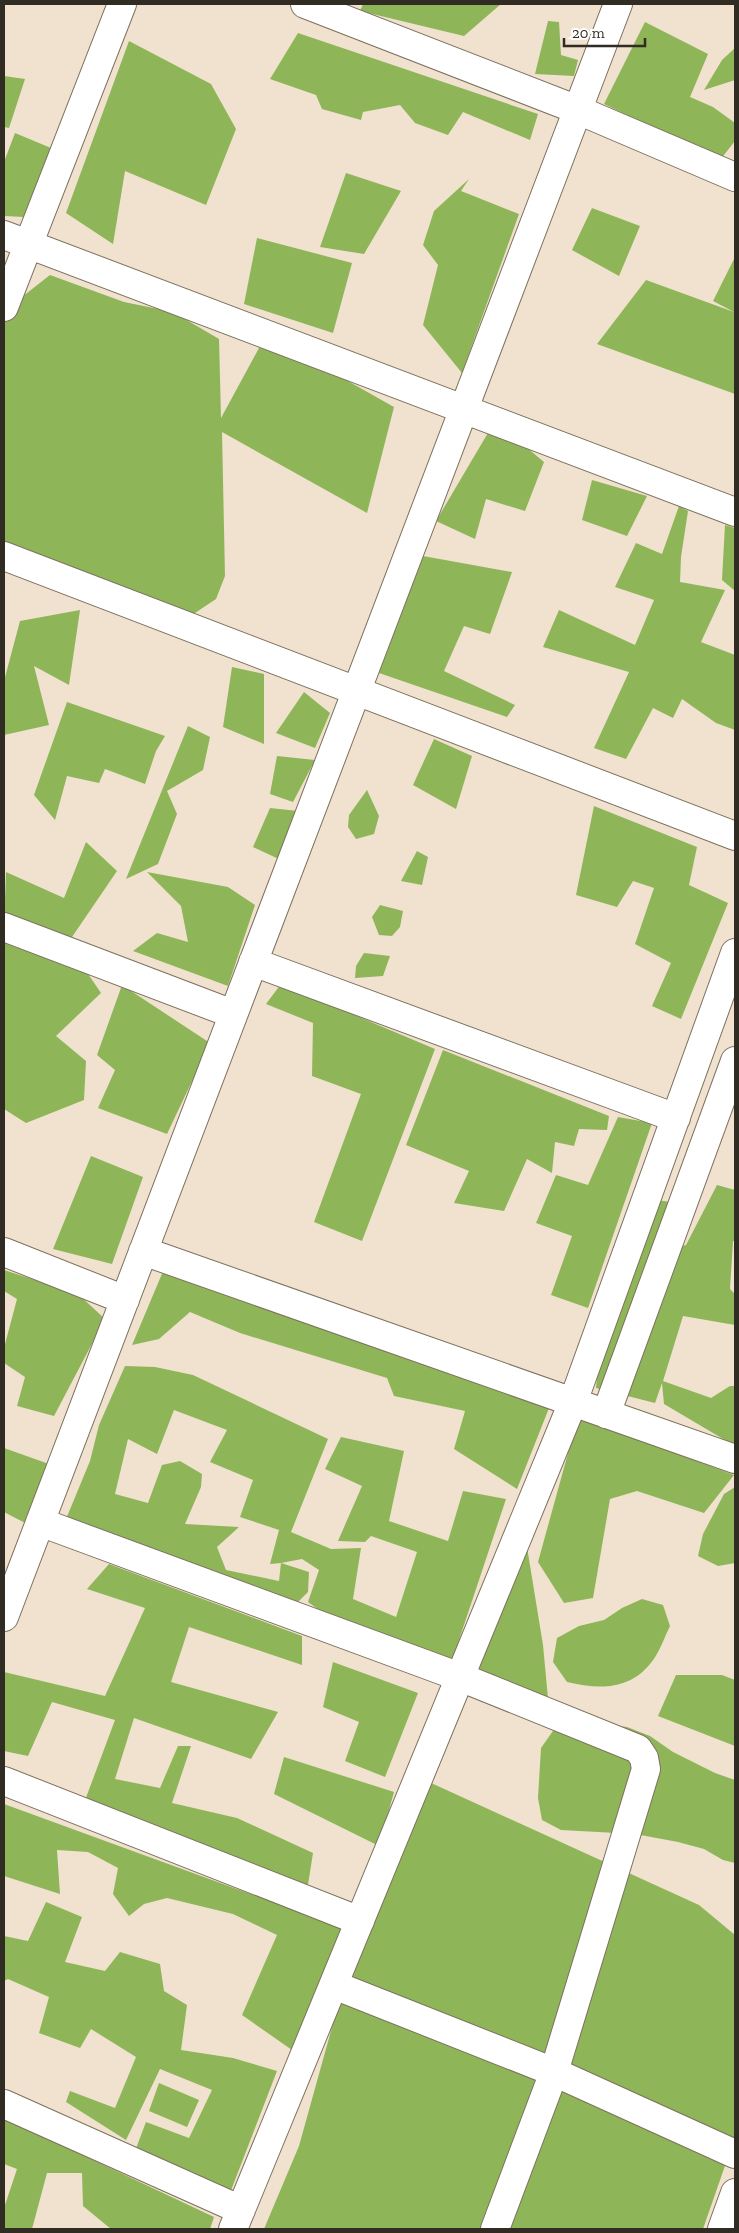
<svg xmlns="http://www.w3.org/2000/svg" width="739" height="2233" font-family="'Zilla Slab',serif">
  <style>
    .forest { fill: #8fb559; fill-rule: evenodd }
    .lines { fill: none; stroke-linecap: round; stroke-linejoin: round }
    .minor-casing { stroke: #7d715e; stroke-width: 30 }
    .minor { stroke: #fff; stroke-width: 28 }
  </style>
  <rect width="100%" height="100%" fill="#f0e2ce"/>
  <!-- forest -->
  <path class="forest" d="M 363,4 L 501,4 L 464,36 L 360,11 Z
    M 548,21 L 559,22 L 561,55 L 578,60 L 574,76 L 535,74 Z
    M 645,22 L 708,54 L 690,97 L 713,107 L 735,123 L 735,141 L 720,160 L 604,104 Z
    M 298,33 L 538,114 L 530,140 L 463,112 L 448,135 L 415,123 L 400,105 L 363,112 L 361,120 L 322,109 L 316,95 L 270,79 Z
    M 129,41 L 211,84 L 236,129 L 206,205 L 125,171 L 113,244 L 66,213 Z
    M 735,48 L 735,80 L 704,90 L 722,60 Z
    M 4,76 L 25,79 L 9,128 L 4,127 Z
    M 15,133 L 51,148 L 24,217 L 4,216 L 4,162 Z
    M 346,173 L 401,191 L 364,254 L 320,247 Z
    M 469,179 L 461,191 L 519,214 L 462,373 L 423,325 L 438,265 L 423,245 L 434,211 Z
    M 592,208 L 640,226 L 619,276 L 572,250 Z
    M 257,238 L 352,263 L 333,333 L 244,304 Z
    M 735,257 L 735,394 L 597,344 L 646,280 L 734,312 L 713,301 Z
    M 50,275 L 124,302 L 173,312 L 219,339 L 221,418 L 266,335 L 394,407 L 367,513 L 222,432 L 225,576 L 216,599 L 189,617 L 4,548 L 4,311 Z
    M 495,421 L 544,462 L 525,511 L 486,499 L 475,539 L 436,521 Z
    M 592,480 L 647,496 L 627,536 L 582,520 Z
    M 679,506 L 688,511 L 681,557 L 680,582 L 725,590 L 701,642 L 735,655 L 735,730 L 716,723 L 682,699 L 673,718 L 653,708 L 626,759 L 594,748 L 629,672 L 543,647 L 559,610 L 635,645 L 654,600 L 615,587 L 636,543 L 662,554 Z
    M 725,525 L 735,528 L 735,591 L 722,580 Z
    M 423,556 L 512,572 L 490,634 L 464,626 L 444,671 L 515,705 L 507,717 L 379,673 Z
    M 80,610 L 69,685 L 34,666 L 49,725 L 4,735 L 4,681 L 20,621 Z
    M 232,667 L 264,674 L 264,744 L 223,727 Z
    M 304,692 L 330,713 L 315,748 L 276,733 Z
    M 67,702 L 165,736 L 156,751 L 145,784 L 105,769 L 99,783 L 67,776 L 55,820 L 34,795 Z
    M 188,726 L 210,737 L 203,770 L 167,791 L 177,814 L 158,864 L 126,879 Z
    M 434,739 L 472,756 L 456,809 L 413,785 Z
    M 277,756 L 315,760 L 293,802 L 270,794 Z
    M 367,790 L 379,816 L 374,834 L 356,839 L 348,827 L 349,815 Z
    M 594,806 L 697,847 L 689,885 L 728,903 L 681,1019 L 652,1006 L 671,963 L 635,944 L 654,888 L 633,881 L 617,907 L 576,895 Z
    M 270,808 L 298,811 L 283,861 L 253,847 Z
    M 86,842 L 117,871 L 72,937 L 4,927 L 6,872 L 64,898 Z
    M 417,851 L 428,857 L 422,885 L 401,881 Z
    M 147,872 L 228,887 L 255,905 L 228,986 L 133,951 L 157,933 L 188,942 L 181,906 Z
    M 380,905 L 403,911 L 400,927 L 392,936 L 379,935 L 372,917 Z
    M 4,936 L 82,965 L 101,993 L 56,1036 L 86,1061 L 84,1100 L 26,1123 L 4,1109 Z
    M 364,953 L 390,956 L 383,976 L 355,978 L 356,966 Z
    M 281,984 L 435,1049 L 362,1241 L 314,1222 L 361,1094 L 312,1076 L 313,1023 L 266,1004 Z
    M 122,985 L 210,1043 L 167,1134 L 98,1108 L 115,1070 L 97,1055 Z
    M 443,1050 L 609,1116 L 607,1130 L 579,1129 L 574,1146 L 555,1142 L 552,1173 L 527,1159 L 504,1211 L 454,1203 L 469,1171 L 406,1145 Z
    M 618,1117 L 652,1123 L 588,1308 L 551,1295 L 572,1236 L 536,1223 L 556,1175 L 588,1185 Z
    M 91,1156 L 143,1177 L 112,1264 L 53,1249 Z
    M 717,1185 L 735,1190 L 735,1241 L 733,1241 L 730,1289 L 735,1294 L 735,1325 L 683,1316 L 663,1381 L 711,1398 L 730,1386 L 735,1386 L 735,1446 L 664,1404 L 662,1383 L 655,1403 L 596,1388 L 602,1316 L 640,1198 L 679,1203 L 678,1247 L 686,1245 Z
    M 164,1269 L 551,1403 L 517,1489 L 454,1449 L 465,1411 L 394,1396 L 387,1378 L 240,1333 L 190,1312 L 159,1339 L 132,1345 Z
    M 4,1270 L 78,1294 L 105,1319 L 54,1416 L 17,1406 L 25,1377 L 4,1363 L 4,1348 L 17,1299 L 4,1291 Z
    M 125,1366 L 155,1367 L 193,1375 L 328,1439 L 291,1532 L 331,1549 L 361,1548 L 353,1599 L 396,1617 L 417,1552 L 371,1536 L 365,1542 L 338,1541 L 362,1486 L 325,1469 L 341,1437 L 404,1451 L 389,1521 L 448,1541 L 463,1491 L 506,1499 L 452,1661 L 348,1631 L 308,1602 L 319,1570 L 302,1559 L 281,1563 L 309,1572 L 308,1592 L 291,1609 L 66,1519 L 90,1461 L 99,1425 ZM 174,1410 L 227,1430 L 210,1462 L 253,1480 L 240,1517 L 279,1530 L 270,1564 L 281,1563 L 279,1581 L 226,1570 L 217,1547 L 239,1527 L 185,1524 L 201,1487 L 202,1474 L 180,1461 L 162,1465 L 148,1503 L 115,1494 L 128,1439 L 157,1454 Z
    M 578,1417 L 734,1475 L 704,1513 L 637,1491 L 610,1499 L 593,1598 L 564,1603 L 538,1562 Z
    M 4,1448 L 49,1464 L 29,1525 L 4,1512 Z
    M 735,1487 L 735,1563 L 718,1566 L 698,1556 L 703,1534 L 724,1494 Z
    M 526,1541 L 543,1645 L 549,1709 L 506,1709 L 478,1666 Z
    M 109,1564 L 302,1636 L 302,1665 L 189,1627 L 171,1682 L 278,1712 L 251,1759 L 134,1718 L 115,1779 L 160,1788 L 178,1746 L 191,1746 L 172,1803 L 237,1818 L 313,1853 L 307,1891 L 84,1803 L 115,1720 L 52,1702 L 28,1756 L 4,1751 L 4,1672 L 105,1696 L 145,1608 L 87,1589 Z
    M 642,1599 L 663,1605 L 670,1626 C 664,1638 659,1654 650,1664 C 628,1691 597,1689 567,1682 L 553,1662 L 557,1638 L 579,1626 L 604,1620 L 622,1608 Z
    M 333,1662 L 418,1693 L 385,1777 L 345,1761 L 359,1722 L 323,1707 Z
    M 676,1675 L 722,1675 L 735,1680 L 735,1746 L 658,1716 Z
    M 602,1724 L 627,1727 L 650,1736 L 673,1752 L 715,1773 L 735,1780 L 735,1863 L 723,1860 L 704,1849 L 678,1842 L 635,1834 L 561,1830 L 542,1820 L 538,1798 L 541,1748 L 555,1728 Z
    M 284,1757 L 394,1792 L 379,1846 L 274,1794 Z
    M 429,1782 L 699,1905 L 735,1935 L 735,2137 L 703,2229 L 264,2229 L 299,2146 L 339,2002 Z
    M 4,1804 L 344,1928 L 292,2050 L 242,2015 L 277,1935 L 233,1914 L 167,1898 L 144,1904 L 129,1916 L 113,1894 L 118,1868 L 88,1852 L 57,1850 L 60,1894 L 4,1876 Z
    M 46,1902 L 82,1917 L 65,1962 L 105,1971 L 120,1952 L 160,1964 L 164,1991 L 187,2005 L 181,2050 L 233,2058 L 277,2071 L 230,2193 L 135,2151 L 146,2122 L 189,2138 L 212,2090 L 160,2069 L 126,2140 L 66,2102 L 70,2091 L 115,2108 L 136,2057 L 91,2029 L 80,2048 L 39,2033 L 49,1997 L 8,1979 L 4,1981 L 4,1936 L 28,1941 Z
    M 159,2083 L 199,2100 L 187,2127 L 149,2111 Z
    M 4,2118 L 214,2217 L 210,2229 L 111,2229 L 83,2206 L 82,2173 L 47,2173 L 32,2229 L 4,2229 L 4,2208 L 17,2169 L 4,2164 Z"/>
  <g class="lines">
    <defs>
      <path id="minor" d="M 305,4 L 578,110 L 735,177
        M 4,235 L 735,512
        M 4,307 L 122,4
        M 4,556 L 735,836
        M 4,927 L 233,1014
        M 253,962 L 676,1118
        M 143,1251 L 735,1459
        M 4,1252 L 125,1300
        M 606,1414 L 735,1061
        M 40,1522 L 460,1677 L 638,1749 L 644,1758 L 646,1769 L 554,2072 L 495,2229
        M 4,1617 L 618,4
        M 4,1781 L 360,1921
        M 334,1985 L 554,2072 L 735,2154
        M 4,2104 L 241,2210
        M 233,2229 L 573,1402 L 735,953
        M 722,2229 L 735,2193"/>
    </defs>
    <!-- minor casing -->
    <use href="#minor" class="minor-casing"/>
    <!-- minor -->
    <use href="#minor" class="minor"/>
  </g>
  <!-- border -->
  <rect width="739" height="2233" fill="none" stroke="#302b23" stroke-width="10"/>
  <!-- scale -->
  <path d="M564 38v8h81v-8" fill="none" stroke="#302b23" stroke-width="2.5"/>
  <text x="572" y="38" font-size="15" fill="#302b23" stroke="#ffffff" stroke-width="4" paint-order="stroke">20 m</text>
</svg>
